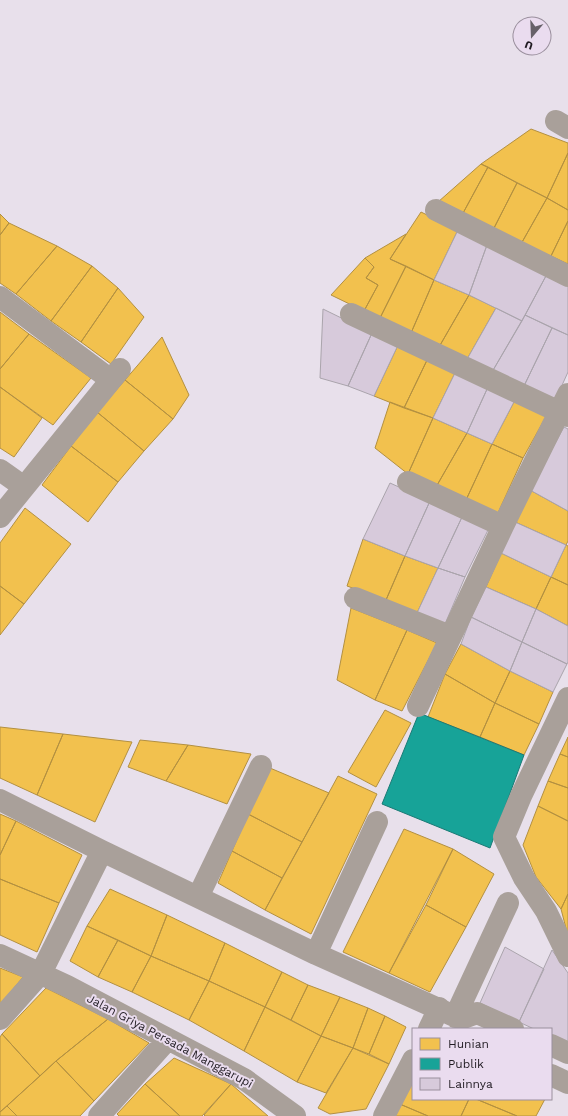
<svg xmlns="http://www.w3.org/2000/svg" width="568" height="1116" font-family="'Work Sans',sans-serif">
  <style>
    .homes { fill: #f2c14e; stroke: #b39041 }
    .public { fill: #17a398; stroke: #1a7a75 }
    .building { fill: #d7cadb; stroke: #aaa4ac }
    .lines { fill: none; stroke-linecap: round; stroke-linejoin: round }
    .minor { stroke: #a9a09a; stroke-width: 22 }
    .labels { text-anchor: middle; stroke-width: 4; stroke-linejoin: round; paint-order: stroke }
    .street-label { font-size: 12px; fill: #211c23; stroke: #eadcef }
  </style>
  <rect width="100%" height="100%" fill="#e8e0eb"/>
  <!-- homes -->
  <path class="homes" d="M 531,129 L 568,143 L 568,153 L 547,198 L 481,164 Z
    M 568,153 L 568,210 L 547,198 Z
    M 481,164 L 488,167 L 462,215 L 438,202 Z
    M 488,167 L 517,183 L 493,230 L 462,215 Z
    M 517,183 L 547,198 L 521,244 L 493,230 Z
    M 547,198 L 568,210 L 568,221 L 551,256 L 521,244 Z
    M 421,212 L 458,230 L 434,280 L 390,259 Z
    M 0,214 L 9,223 L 0,235 Z
    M 568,221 L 568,264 L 551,256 Z
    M 9,223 L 57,246 L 16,294 L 0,283 L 0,235 Z
    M 406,234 L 390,259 L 406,266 L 380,318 L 364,311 L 378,285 L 366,278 L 374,267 L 365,258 Z
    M 57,246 L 92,266 L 51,321 L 16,294 Z
    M 365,258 L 374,267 L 366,278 L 378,285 L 364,311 L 331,295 Z
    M 92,266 L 118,288 L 81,342 L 51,321 Z
    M 406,266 L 434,280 L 411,333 L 380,318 Z
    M 434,280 L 469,295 L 439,347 L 411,333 Z
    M 118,288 L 144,317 L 111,364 L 81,342 Z
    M 469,295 L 496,308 L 466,361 L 439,347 Z
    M 0,312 L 29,334 L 0,369 Z
    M 29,334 L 91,378 L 53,425 L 0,387 L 0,369 Z
    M 162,337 L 189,395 L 173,419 L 125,380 Z
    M 399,343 L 429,356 L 404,408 L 374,396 Z
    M 429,356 L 456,371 L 433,418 L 404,408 Z
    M 125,380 L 173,419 L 144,451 L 97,412 Z
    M 0,387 L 42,418 L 14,457 L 0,448 Z
    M 516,398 L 548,413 L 523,458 L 492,444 Z
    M 390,402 L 433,418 L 408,474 L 375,448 Z
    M 97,412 L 144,451 L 118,482 L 71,446 Z
    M 433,418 L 467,433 L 436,487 L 408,474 Z
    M 467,433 L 492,444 L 466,500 L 436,487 Z
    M 492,444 L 523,458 L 497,515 L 466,500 Z
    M 71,446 L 118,482 L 88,522 L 42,485 Z
    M 530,490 L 568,511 L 568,541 L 566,545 L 515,522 Z
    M 25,508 L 71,544 L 24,604 L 0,586 L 0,543 Z
    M 363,539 L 405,556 L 386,600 L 347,586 Z
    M 566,545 L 568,546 L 568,585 L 551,577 Z
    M 501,553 L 551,577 L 536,609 L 486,587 Z
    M 405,556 L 438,568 L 417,613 L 386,600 Z
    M 551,577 L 568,585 L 568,626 L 536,609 Z
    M 0,586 L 24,604 L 0,635 Z
    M 351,608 L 407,630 L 375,700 L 337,680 Z
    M 407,630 L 437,643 L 402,711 L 375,700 Z
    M 461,644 L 510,671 L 495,703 L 445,674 Z
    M 510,671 L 553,692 L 539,724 L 495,703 Z
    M 445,674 L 495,703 L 480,737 L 428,717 Z
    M 495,703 L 539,724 L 524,755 L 480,737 Z
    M 385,710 L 411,723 L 376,787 L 348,772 Z
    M 0,727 L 63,734 L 37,795 L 0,778 Z
    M 63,734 L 132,742 L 95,822 L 37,795 Z
    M 568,737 L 568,757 L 560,754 Z
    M 140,740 L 188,745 L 166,781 L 128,767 Z
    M 188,745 L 251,754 L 227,804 L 166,781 Z
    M 560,754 L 568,757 L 568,788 L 548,781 Z
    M 270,768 L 329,793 L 302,842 L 248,814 Z
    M 338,776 L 377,794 L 311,934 L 265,910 Z
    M 548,781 L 568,788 L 568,821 L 538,806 Z
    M 538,806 L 568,821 L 568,894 L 561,909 L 536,877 L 523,845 Z
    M 0,814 L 16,821 L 0,855 Z
    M 248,814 L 302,842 L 282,878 L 232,851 Z
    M 16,821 L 82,855 L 59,903 L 0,879 L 0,855 Z
    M 404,829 L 453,849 L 389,973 L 343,952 Z
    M 453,849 L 494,874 L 466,927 L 426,905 Z
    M 232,851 L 282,878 L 265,910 L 218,883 Z
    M 0,879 L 59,903 L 37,952 L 0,935 Z
    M 110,889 L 167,915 L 151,956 L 87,926 Z
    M 568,894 L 568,936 L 561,909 Z
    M 426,905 L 466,927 L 430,992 L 389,973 Z
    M 167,915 L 225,943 L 209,981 L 151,956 Z
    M 87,926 L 118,940 L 98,977 L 70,961 Z
    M 118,940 L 151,956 L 132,992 L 98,977 Z
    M 225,943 L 282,972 L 265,1007 L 209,981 Z
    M 151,956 L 209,981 L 189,1020 L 132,992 Z
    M 0,968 L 23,977 L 0,1005 Z
    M 282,972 L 308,985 L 291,1020 L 265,1007 Z
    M 209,981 L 265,1007 L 244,1051 L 189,1020 Z
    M 308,985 L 340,997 L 321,1036 L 291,1020 Z
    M 46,988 L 108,1019 L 56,1061 L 40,1076 L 2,1034 Z
    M 340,997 L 368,1008 L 353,1048 L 321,1036 Z
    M 265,1007 L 321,1036 L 297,1082 L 244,1051 Z
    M 368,1008 L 385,1016 L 369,1054 L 353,1048 Z
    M 385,1016 L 406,1027 L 389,1064 L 369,1054 Z
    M 108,1019 L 149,1043 L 94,1101 L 56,1061 Z
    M 2,1034 L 40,1076 L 0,1112 L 0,1037 Z
    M 321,1036 L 353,1048 L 326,1093 L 297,1082 Z
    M 353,1048 L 389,1064 L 366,1109 L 330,1114 L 318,1108 Z
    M 174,1058 L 231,1084 L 202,1116 L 180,1116 L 145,1084 Z
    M 56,1061 L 94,1101 L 80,1116 L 17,1116 L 7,1106 Z
    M 413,1073 L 413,1099 L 469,1099 L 461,1116 L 428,1116 L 395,1102 Z
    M 145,1084 L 180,1116 L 119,1116 L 117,1114 Z
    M 231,1084 L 268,1116 L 205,1116 L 204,1115 Z
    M 469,1099 L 476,1099 L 517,1116 L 461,1116 Z
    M 476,1099 L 545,1099 L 536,1116 L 517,1116 Z
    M 395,1102 L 428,1116 L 387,1116 Z
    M 7,1106 L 17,1116 L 0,1116 L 0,1112 Z"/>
  <!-- public -->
  <path class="public" d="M 419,713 L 524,755 L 490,848 L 382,804 Z"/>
  <!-- building -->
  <path class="building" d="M 458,230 L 487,245 L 469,295 L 434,280 Z
    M 487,245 L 547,274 L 522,321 L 469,295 Z
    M 547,274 L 568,286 L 568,335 L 525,315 Z
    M 496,308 L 522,321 L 492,372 L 466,361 Z
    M 323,309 L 372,333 L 348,386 L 320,378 Z
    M 525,315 L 552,328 L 523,388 L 492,372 Z
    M 552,328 L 568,335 L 568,372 L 554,403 L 523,388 Z
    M 372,333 L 399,343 L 374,396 L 348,386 Z
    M 456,371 L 488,387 L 467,433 L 433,418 Z
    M 488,387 L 516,398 L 492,444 L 467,433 Z
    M 564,427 L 568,429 L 568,511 L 530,490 Z
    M 390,483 L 430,501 L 405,556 L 363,539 Z
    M 430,501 L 463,515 L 438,568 L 405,556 Z
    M 463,515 L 489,528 L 465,577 L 438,568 Z
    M 515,522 L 566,545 L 551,577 L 501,553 Z
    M 438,568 L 465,577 L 445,624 L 417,613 Z
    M 486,587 L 536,609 L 522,642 L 471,617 Z
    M 536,609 L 568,626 L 568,662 L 567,664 L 522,642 Z
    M 471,617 L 522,642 L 510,671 L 461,644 Z
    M 522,642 L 567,664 L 553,692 L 510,671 Z
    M 505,947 L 544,969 L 519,1022 L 480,1003 Z
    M 552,950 L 568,973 L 568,1044 L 551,1036 L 551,1029 L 534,1029 L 519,1022 Z"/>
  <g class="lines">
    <!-- minor -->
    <path class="minor" d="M 556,121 L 568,128
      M 436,210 L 568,276
      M 0,297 L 111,380
      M 351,314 L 568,416
      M 0,470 L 24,487
      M 408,482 L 503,526
      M 0,517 L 120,369
      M 355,598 L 450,636
      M 568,698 L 521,796 L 504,837 L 524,878 L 546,911 L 568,956
      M 418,706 L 503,526 L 568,394
      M 0,800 L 102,851 L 316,954 L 461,1019
      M 198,897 L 261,766
      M 316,954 L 377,822
      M 0,955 L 67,986 L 244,1079 L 295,1116
      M 455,1017 L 508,903
      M 0,1019 L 41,973 L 102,851
      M 461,1019 L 477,1013 L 513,1029
      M 429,1029 L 439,1008
      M 551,1045 L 568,1053
      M 551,1075 L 568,1083
      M 99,1116 L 168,1039
      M 384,1116 L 413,1060"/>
  </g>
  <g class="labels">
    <!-- street labels -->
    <g class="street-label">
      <text transform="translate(170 1041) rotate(28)" y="4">Jalan Griya Persada Manggarupi</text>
    </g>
  </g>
  <!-- legend -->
  <rect x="412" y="1028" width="140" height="72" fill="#eadcef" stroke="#9a8f9d"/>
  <rect x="420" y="1038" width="20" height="12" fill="#f2c14e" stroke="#9a8f9d"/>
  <text x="448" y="1048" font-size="12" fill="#211c23">Hunian</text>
  <rect x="420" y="1058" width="20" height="12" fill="#17a398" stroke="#9a8f9d"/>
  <text x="448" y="1068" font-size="12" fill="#211c23">Publik</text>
  <rect x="420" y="1078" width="20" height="12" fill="#d7cadb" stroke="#9a8f9d"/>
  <text x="448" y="1088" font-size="12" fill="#211c23">Lainnya</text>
  <!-- north arrow -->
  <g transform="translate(532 36) rotate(199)"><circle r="19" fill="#eadcef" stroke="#9a8f9d"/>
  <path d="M0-3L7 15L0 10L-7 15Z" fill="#676169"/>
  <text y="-6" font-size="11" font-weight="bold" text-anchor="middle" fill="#211c23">U</text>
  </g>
</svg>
